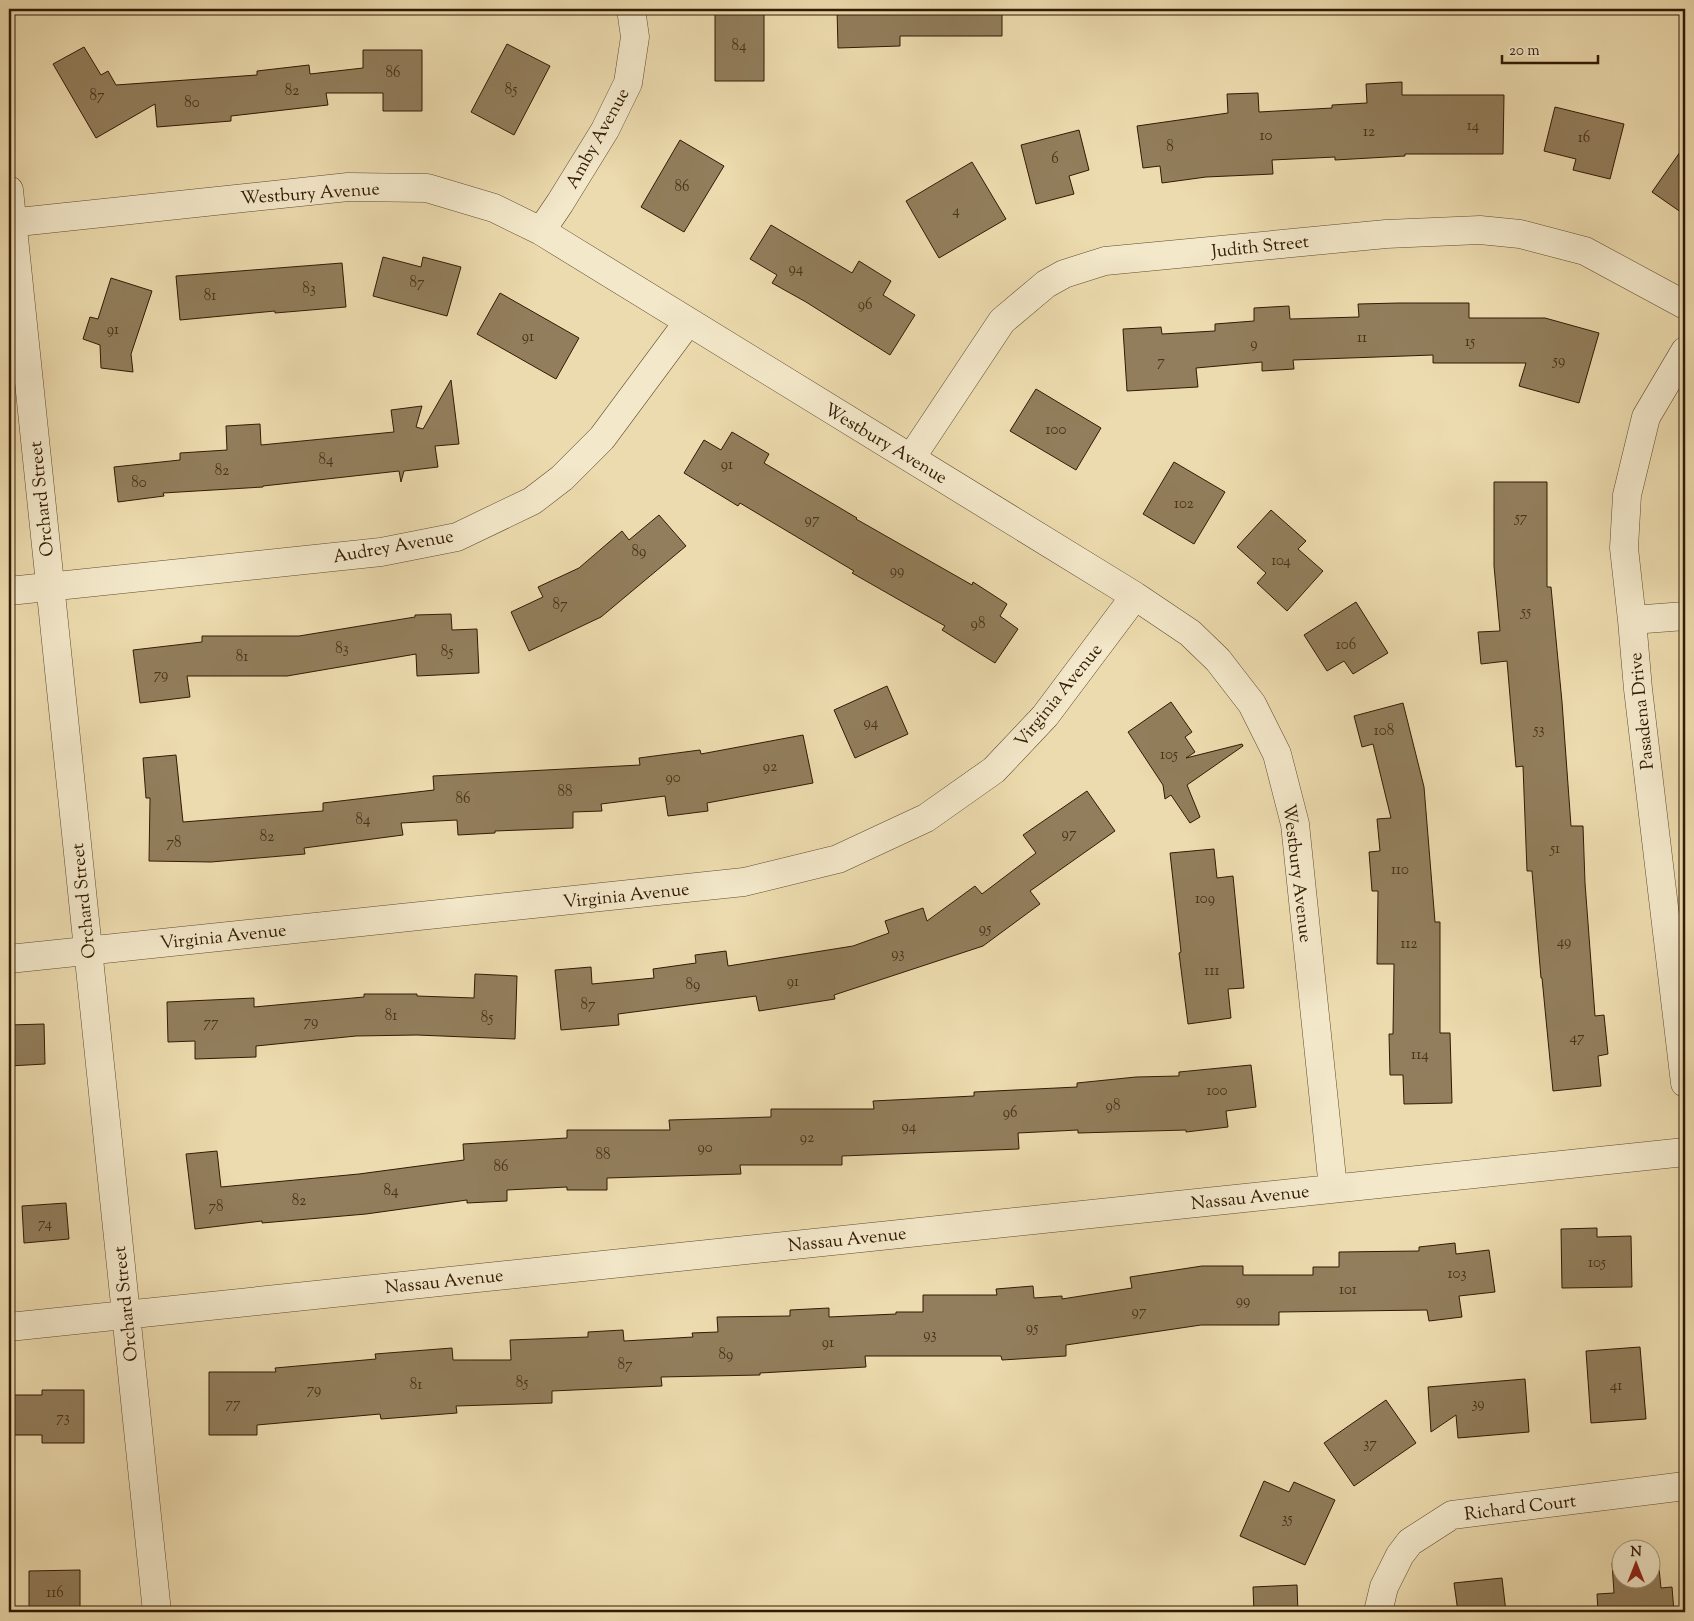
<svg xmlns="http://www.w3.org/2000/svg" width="1694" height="1621" font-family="'Sorts Mill Goudy',serif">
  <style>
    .building { fill: #927e5c; stroke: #311a04 }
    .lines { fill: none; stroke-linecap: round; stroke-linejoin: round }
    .minor-casing { stroke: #604a2e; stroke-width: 29 }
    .minor { stroke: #f3e8ca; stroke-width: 28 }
    .labels { text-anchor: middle; stroke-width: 4; stroke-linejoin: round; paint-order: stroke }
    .number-label { font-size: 15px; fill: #49331a }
    .street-label { font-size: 18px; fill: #311a04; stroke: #f3e8ca }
  </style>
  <rect width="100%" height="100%" fill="#ecdbae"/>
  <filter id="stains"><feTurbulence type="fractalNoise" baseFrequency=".004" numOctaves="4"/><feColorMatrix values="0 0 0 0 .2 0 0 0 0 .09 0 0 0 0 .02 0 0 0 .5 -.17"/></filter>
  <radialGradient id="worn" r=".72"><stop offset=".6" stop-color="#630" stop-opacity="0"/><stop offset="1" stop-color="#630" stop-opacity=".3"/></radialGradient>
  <!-- building -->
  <path class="building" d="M 715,9 L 764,9 L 764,81 L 715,81 Z
    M 837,9 L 1002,9 L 1002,36 L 900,36 L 900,46 L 838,48 Z
    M 507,44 L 550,66 L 514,135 L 471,112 Z
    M 84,47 L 101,75 L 108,71 L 116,85 L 257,75 L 257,71 L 309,65 L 310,74 L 363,68 L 363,50 L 422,50 L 422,111 L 383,111 L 383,93 L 326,93 L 328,105 L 231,116 L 231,121 L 157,127 L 155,104 L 96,138 L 53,64 Z
    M 1402,82 L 1402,95 L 1504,95 L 1503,154 L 1405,154 L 1405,156 L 1335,160 L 1335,157 L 1272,160 L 1273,174 L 1206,177 L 1162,183 L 1160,166 L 1143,168 L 1137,126 L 1228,113 L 1227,94 L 1258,93 L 1259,112 L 1332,108 L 1332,105 L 1367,103 L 1366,84 Z
    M 1555,107 L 1624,124 L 1610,179 L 1573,170 L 1576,159 L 1544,151 Z
    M 1079,130 L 1089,170 L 1069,176 L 1074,194 L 1036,204 L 1021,145 Z
    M 680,140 L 724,166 L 684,232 L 641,207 Z
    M 1685,145 L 1685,215 L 1652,192 Z
    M 972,162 L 1006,219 L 939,258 L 906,201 Z
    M 771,225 L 852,273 L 859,261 L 891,281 L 883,295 L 915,315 L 890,355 L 806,302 L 772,283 L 777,275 L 750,259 Z
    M 383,257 L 421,267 L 423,257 L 461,267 L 447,316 L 373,296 Z
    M 342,263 L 346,307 L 275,313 L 275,311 L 180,320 L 176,276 Z
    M 111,278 L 152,291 L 131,354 L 133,372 L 101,368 L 100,345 L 83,339 L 90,317 L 98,319 Z
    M 500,293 L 579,338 L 556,379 L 477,334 Z
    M 1399,303 L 1469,303 L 1469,318 L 1545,318 L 1599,333 L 1579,403 L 1519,386 L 1526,363 L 1433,363 L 1433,355 L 1293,360 L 1294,369 L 1262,371 L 1262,362 L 1196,368 L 1198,387 L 1127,391 L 1123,329 L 1161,327 L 1162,334 L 1215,331 L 1215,324 L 1254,321 L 1254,308 L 1289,306 L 1290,319 L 1359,317 L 1358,304 Z
    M 451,380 L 459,444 L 435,446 L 438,467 L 404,471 L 401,482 L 399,471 L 263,486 L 263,487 L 163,493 L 164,496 L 118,502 L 114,467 L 180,460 L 180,453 L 227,450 L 226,426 L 260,424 L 261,445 L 394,432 L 391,410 L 422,406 L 416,427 L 423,429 Z
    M 1036,389 L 1101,428 L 1076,470 L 1010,431 Z
    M 732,432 L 769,454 L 764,463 L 857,518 L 856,519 L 972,585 L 973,582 L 1007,604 L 1000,616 L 1018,629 L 995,663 L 942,630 L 945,626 L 852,573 L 854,571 L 740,503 L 738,506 L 684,473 L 704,440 L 721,450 Z
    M 1174,462 L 1225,492 L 1194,544 L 1143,514 Z
    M 1494,482 L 1547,482 L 1547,587 L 1551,587 L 1562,702 L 1571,826 L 1583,826 L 1585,883 L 1595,1016 L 1604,1015 L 1608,1054 L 1598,1056 L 1601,1086 L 1553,1091 L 1542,978 L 1541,978 L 1532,871 L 1527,871 L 1523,766 L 1516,767 L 1507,661 L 1481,664 L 1478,632 L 1500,631 L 1494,566 Z
    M 1271,510 L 1306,541 L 1298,549 L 1323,571 L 1287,611 L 1257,583 L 1266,573 L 1237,547 Z
    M 659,515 L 686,546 L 601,617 L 529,651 L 511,612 L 543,597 L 538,587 L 579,568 L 622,531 L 629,540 Z
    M 1356,602 L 1388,653 L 1353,674 L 1344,661 L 1327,671 L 1304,635 Z
    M 451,614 L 452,630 L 477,629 L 479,673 L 417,676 L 416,654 L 287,676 L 187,676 L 190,697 L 140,703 L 133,650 L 202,642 L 202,636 L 299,636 L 415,617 L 415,615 Z
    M 887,686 L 908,734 L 855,758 L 834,710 Z
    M 1171,702 L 1192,732 L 1185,737 L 1195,752 L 1186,758 L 1242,744 L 1243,746 L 1187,785 L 1200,817 L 1190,823 L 1171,795 L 1165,799 L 1163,785 L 1128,732 Z
    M 1403,703 L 1424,787 L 1435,922 L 1440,922 L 1440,1033 L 1450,1033 L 1452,1103 L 1404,1104 L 1403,1075 L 1390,1075 L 1389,1034 L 1393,1034 L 1394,964 L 1377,964 L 1378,891 L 1372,891 L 1369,852 L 1380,851 L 1377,819 L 1391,818 L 1373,744 L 1362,747 L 1354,716 Z
    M 803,735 L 813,783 L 707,803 L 708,811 L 668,816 L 665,796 L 601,804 L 602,811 L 573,812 L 573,828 L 495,831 L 495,833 L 458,835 L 457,820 L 401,823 L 403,835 L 304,848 L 305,854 L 211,862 L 149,861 L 150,798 L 146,798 L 143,758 L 176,755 L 183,822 L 323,811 L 323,803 L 434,790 L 433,776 L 640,765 L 639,758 L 700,750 L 701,754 Z
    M 1087,791 L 1115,831 L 1030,891 L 1040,904 L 983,946 L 834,995 L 835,999 L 759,1011 L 756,996 L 618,1014 L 619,1025 L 561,1030 L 555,970 L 591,967 L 592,984 L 654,978 L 653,969 L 696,963 L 695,955 L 726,951 L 728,966 L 853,946 L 889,933 L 885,921 L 923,908 L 927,921 L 975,886 L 982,894 L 1036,853 L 1023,835 Z
    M 1214,849 L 1217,878 L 1233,876 L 1244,988 L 1228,989 L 1231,1018 L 1188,1024 L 1179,953 L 1181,952 L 1170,853 Z
    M 475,974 L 517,976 L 515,1039 L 417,1035 L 356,1036 L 256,1046 L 256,1057 L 195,1059 L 195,1041 L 168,1042 L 167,1002 L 254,998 L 254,1007 L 364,997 L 364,994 L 417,994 L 417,996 L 474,998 Z
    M 44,1024 L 45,1064 L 9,1066 L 9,1025 Z
    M 1251,1065 L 1256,1107 L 1226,1111 L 1228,1127 L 1186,1132 L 1186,1130 L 1078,1133 L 1078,1130 L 1018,1133 L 1019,1149 L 842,1156 L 842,1165 L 740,1165 L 741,1174 L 607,1178 L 607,1190 L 567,1190 L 567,1187 L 507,1190 L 507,1201 L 467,1203 L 467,1200 L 366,1214 L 262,1223 L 262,1221 L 195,1229 L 186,1154 L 217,1151 L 221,1187 L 359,1174 L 464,1160 L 463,1144 L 567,1138 L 567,1130 L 670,1130 L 669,1120 L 771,1117 L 771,1109 L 874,1109 L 873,1101 L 974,1096 L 974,1092 L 1077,1087 L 1077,1083 L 1136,1077 L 1179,1076 L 1179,1072 Z
    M 66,1203 L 69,1239 L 24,1243 L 22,1206 Z
    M 1597,1228 L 1597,1237 L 1631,1236 L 1632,1287 L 1562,1288 L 1561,1229 Z
    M 1455,1243 L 1456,1254 L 1489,1250 L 1495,1292 L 1459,1296 L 1462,1317 L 1429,1321 L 1427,1310 L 1279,1312 L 1279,1325 L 1201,1325 L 1066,1345 L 1066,1356 L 1002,1360 L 1001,1356 L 865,1356 L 866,1367 L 760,1373 L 760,1375 L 661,1377 L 662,1386 L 552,1391 L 552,1403 L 456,1406 L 457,1413 L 381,1419 L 380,1414 L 257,1425 L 257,1435 L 209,1435 L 209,1372 L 276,1372 L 275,1368 L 376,1359 L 375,1354 L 452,1348 L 453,1360 L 511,1360 L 510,1340 L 588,1337 L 588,1332 L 623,1330 L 624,1341 L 693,1337 L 692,1333 L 718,1332 L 717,1317 L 790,1316 L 790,1310 L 829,1308 L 829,1317 L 896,1314 L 896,1312 L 923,1312 L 923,1295 L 997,1295 L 996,1289 L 1033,1286 L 1034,1298 L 1062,1296 L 1062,1299 L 1132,1288 L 1130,1277 L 1202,1266 L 1243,1266 L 1243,1275 L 1313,1275 L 1313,1267 L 1339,1267 L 1339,1252 L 1419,1251 L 1419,1247 Z
    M 1640,1347 L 1646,1419 L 1591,1423 L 1586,1351 Z
    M 1525,1379 L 1529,1432 L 1458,1438 L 1456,1415 L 1431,1432 L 1428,1387 Z
    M 42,1390 L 84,1390 L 84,1443 L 42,1443 L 42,1435 L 9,1435 L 9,1395 L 42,1395 Z
    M 1386,1400 L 1416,1443 L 1354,1486 L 1324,1443 Z
    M 1264,1481 L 1289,1492 L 1294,1482 L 1335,1500 L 1305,1565 L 1240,1536 Z
    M 1658,1558 L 1661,1588 L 1672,1587 L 1674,1612 L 1598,1612 L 1597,1594 L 1614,1593 L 1612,1563 L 1622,1562 L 1622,1578 L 1652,1578 L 1652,1559 Z
    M 80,1570 L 80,1612 L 29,1612 L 29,1571 Z
    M 1502,1578 L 1506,1612 L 1458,1612 L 1454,1583 Z
    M 1297,1585 L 1298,1612 L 1254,1612 L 1253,1587 Z"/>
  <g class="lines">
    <defs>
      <path id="minor" d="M 9,190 L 157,1612
        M 9,223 L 348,187 L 427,188 L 494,208 L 541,231 L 1135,596 L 1190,633 L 1218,660 L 1252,704 L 1277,754 L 1295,824 L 1333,1188
        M 541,231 L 560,203 L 605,130 L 628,83 L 635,37 L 631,9
        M 1685,351 L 1646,417 L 1627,495 L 1624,548 L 1632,620 L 1638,689 L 1685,1083
        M 911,458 L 1002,321 L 1046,284 L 1064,274 L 1105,261 L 1386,234 L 1480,230 L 1520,234 L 1585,251 L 1685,305
        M 9,591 L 381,552 L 457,537 L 532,501 L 562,478 L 602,438 L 688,322
        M 1632,620 L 1685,616
        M 9,959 L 744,882 L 838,859 L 926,818 L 994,770 L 1045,716 L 1135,596
        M 9,1327 L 1685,1152
        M 1378,1612 L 1384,1587 L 1400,1555 L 1410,1542 L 1452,1515 L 1685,1486"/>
    </defs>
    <!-- minor casing -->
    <use href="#minor" class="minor-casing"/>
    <!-- minor -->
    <use href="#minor" class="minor"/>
  </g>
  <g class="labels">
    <!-- number labels -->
    <g class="number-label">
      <text x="739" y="50">84</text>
      <text x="393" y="77">86</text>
      <text x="511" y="94">85</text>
      <text x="292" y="95">82</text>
      <text x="97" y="100">87</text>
      <text x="192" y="107">80</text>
      <text x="1473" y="130">14</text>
      <text x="1369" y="136">12</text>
      <text x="1266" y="140">10</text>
      <text x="1584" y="142">16</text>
      <text x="1170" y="151">8</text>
      <text x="1055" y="163">6</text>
      <text x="682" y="191">86</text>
      <text x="956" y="215">4</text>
      <text x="796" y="273">94</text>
      <text x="417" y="287">87</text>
      <text x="309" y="293">83</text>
      <text x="210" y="300">81</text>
      <text x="865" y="309">96</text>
      <text x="113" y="334">91</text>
      <text x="528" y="341">91</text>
      <text x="1362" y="342">11</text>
      <text x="1470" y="346">15</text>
      <text x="1254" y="348">9</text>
      <text x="1559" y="365">59</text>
      <text x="1161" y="366">7</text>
      <text x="1056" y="434">100</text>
      <text x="326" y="464">84</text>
      <text x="727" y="469">91</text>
      <text x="222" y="475">82</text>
      <text x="139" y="487">80</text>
      <text x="1184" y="508">102</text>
      <text x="1521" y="522">57</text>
      <text x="812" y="524">97</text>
      <text x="639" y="556">89</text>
      <text x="1281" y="565">104</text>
      <text x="897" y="575">99</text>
      <text x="560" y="609">87</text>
      <text x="1526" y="616">55</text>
      <text x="978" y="628">98</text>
      <text x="1346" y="649">106</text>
      <text x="342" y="653">83</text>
      <text x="447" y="656">85</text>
      <text x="242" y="661">81</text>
      <text x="161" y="679">79</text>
      <text x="871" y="727">94</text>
      <text x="1539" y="734">53</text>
      <text x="1384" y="735">108</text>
      <text x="1169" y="759">105</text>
      <text x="770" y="771">92</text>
      <text x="673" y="782">90</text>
      <text x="565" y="796">88</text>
      <text x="463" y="803">86</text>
      <text x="363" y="824">84</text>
      <text x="1069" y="838">97</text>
      <text x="267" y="841">82</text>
      <text x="174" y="847">78</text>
      <text x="1555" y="853">51</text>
      <text x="1400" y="874">110</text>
      <text x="1205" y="903">109</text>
      <text x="985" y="933">95</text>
      <text x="1564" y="946">49</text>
      <text x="1409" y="948">112</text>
      <text x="898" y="958">93</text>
      <text x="1212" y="975">111</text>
      <text x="793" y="986">91</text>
      <text x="693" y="989">89</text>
      <text x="588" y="1009">87</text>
      <text x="391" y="1020">81</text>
      <text x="487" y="1022">85</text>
      <text x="311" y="1026">79</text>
      <text x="211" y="1027">77</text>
      <text x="1577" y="1042">47</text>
      <text x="1420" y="1059">114</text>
      <text x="1217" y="1095">100</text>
      <text x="1113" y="1110">98</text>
      <text x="1010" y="1117">96</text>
      <text x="909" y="1131">94</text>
      <text x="807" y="1142">92</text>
      <text x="705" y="1152">90</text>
      <text x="603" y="1159">88</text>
      <text x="501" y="1171">86</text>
      <text x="391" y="1195">84</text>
      <text x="299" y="1205">82</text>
      <text x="216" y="1211">78</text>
      <text x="45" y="1228">74</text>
      <text x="1597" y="1267">105</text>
      <text x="1457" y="1278">103</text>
      <text x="1348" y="1294">101</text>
      <text x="1243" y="1305">99</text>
      <text x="1139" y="1316">97</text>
      <text x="1032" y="1332">95</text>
      <text x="930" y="1339">93</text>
      <text x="828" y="1347">91</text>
      <text x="726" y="1359">89</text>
      <text x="625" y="1369">87</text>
      <text x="522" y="1387">85</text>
      <text x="416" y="1389">81</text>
      <text x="1616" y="1390">41</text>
      <text x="314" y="1394">79</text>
      <text x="233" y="1408">77</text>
      <text x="1478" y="1408">39</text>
      <text x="63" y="1422">73</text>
      <text x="1370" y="1448">37</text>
      <text x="1287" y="1523">35</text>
      <text x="55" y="1597">116</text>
    </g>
    <!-- street labels -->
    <g class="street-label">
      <text transform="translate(597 138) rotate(-61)" y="6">Amby Avenue</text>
      <text transform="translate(310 193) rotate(-4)" y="6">Westbury Avenue</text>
      <text transform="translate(1260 246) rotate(-6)" y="6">Judith Street</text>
      <text transform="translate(886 443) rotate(31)" y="6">Westbury Avenue</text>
      <text transform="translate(41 499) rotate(-96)" y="6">Orchard Street</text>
      <text transform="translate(393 546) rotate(-10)" y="6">Audrey Avenue</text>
      <text transform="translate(1058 695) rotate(-51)" y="6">Virginia Avenue</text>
      <text transform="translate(1641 711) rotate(-96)" y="6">Pasadena Drive</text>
      <text transform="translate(1298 873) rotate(83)" y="6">Westbury Avenue</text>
      <text transform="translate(626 895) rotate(-6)" y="6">Virginia Avenue</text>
      <text transform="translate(83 901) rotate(-96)" y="6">Orchard Street</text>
      <text transform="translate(223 936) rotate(-6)" y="6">Virginia Avenue</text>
      <text transform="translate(1250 1197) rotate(-6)" y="6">Nassau Avenue</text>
      <text transform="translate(847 1239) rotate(-6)" y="6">Nassau Avenue</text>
      <text transform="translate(444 1281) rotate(-6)" y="6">Nassau Avenue</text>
      <text transform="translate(125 1304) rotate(-96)" y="6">Orchard Street</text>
      <text transform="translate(1520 1507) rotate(-7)" y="6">Richard Court</text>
    </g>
  </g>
  <!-- margin -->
  <rect width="1694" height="1621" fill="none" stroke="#ecdbae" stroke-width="30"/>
  <rect x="10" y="10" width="1674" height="1601" fill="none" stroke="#311a04" stroke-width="2.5"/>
  <rect x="15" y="15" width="1664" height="1591" fill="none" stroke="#311a04"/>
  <!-- north arrow -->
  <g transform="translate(1636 1564)"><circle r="24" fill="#f3e8ca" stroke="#a5967b"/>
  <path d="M0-4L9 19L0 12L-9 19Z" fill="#8f2418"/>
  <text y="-8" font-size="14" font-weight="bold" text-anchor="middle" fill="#311a04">N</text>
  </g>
  <!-- scale -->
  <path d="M1502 55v8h96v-8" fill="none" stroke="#311a04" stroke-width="2.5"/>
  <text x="1509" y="55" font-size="15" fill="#311a04" stroke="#f3e8ca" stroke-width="4" paint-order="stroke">20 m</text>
  <rect width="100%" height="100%" filter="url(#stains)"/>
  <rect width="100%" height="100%" fill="url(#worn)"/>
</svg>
